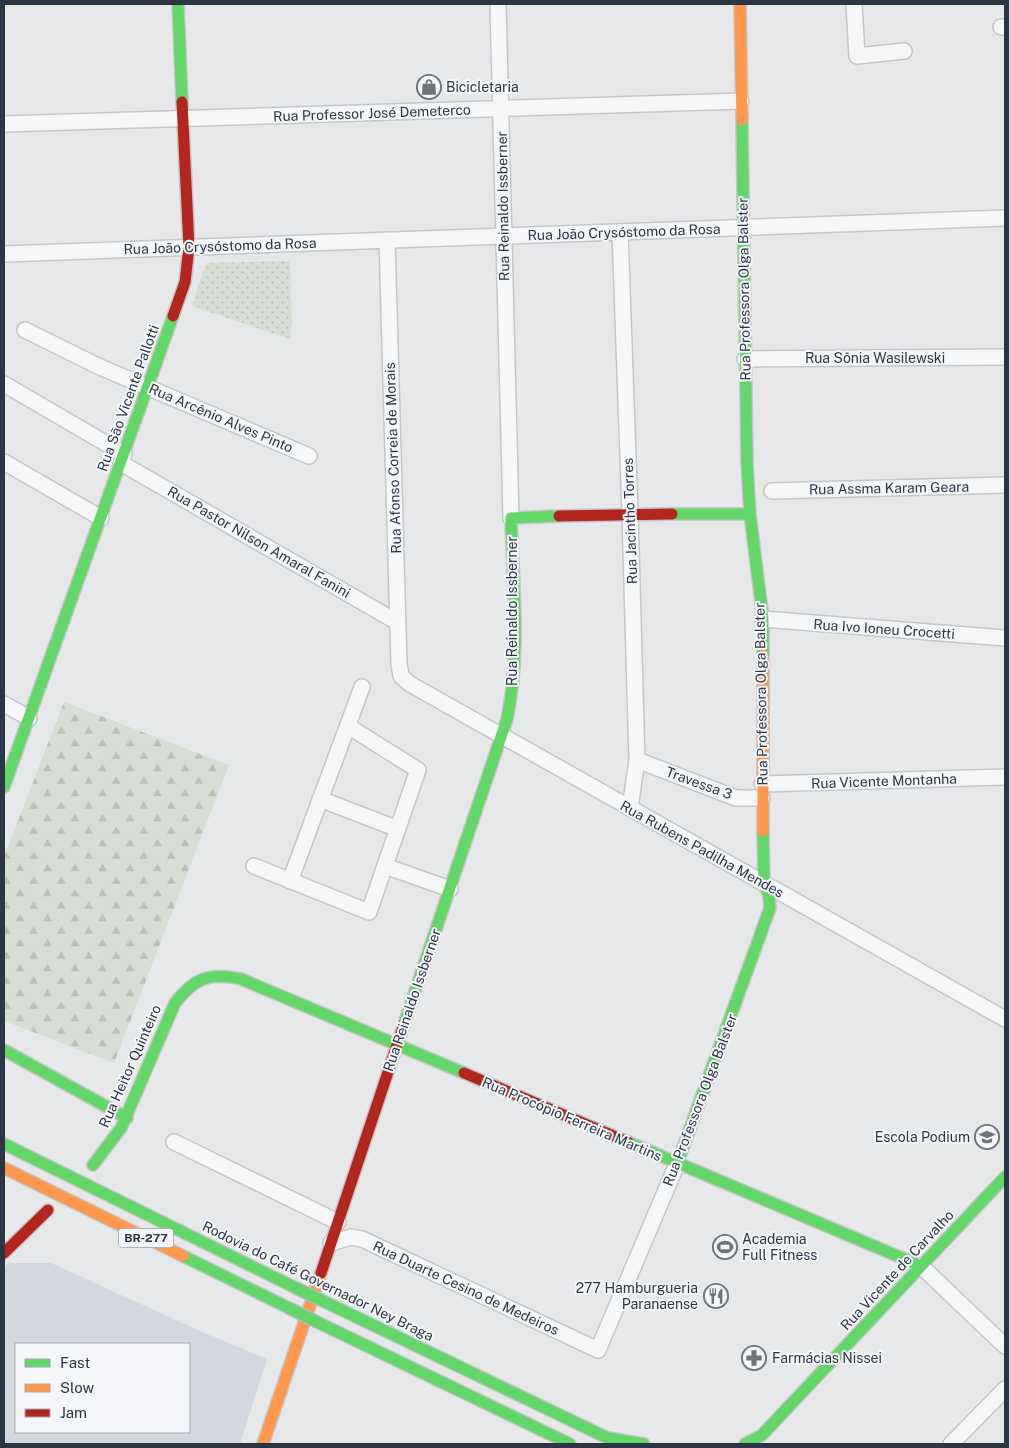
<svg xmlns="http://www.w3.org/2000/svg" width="1009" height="1448" font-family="'Public Sans',sans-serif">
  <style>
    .built { fill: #d4d7dd; fill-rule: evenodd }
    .forest { fill: url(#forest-firs) }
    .park { fill: url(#park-dots) }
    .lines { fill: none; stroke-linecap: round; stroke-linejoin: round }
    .street-casing { stroke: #c4c6c8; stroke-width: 18 }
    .fast-casing { stroke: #c4c6c8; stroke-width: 14 }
    .slow-casing { stroke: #c4c6c8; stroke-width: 14 }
    .jam-casing { stroke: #c4c6c8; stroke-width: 14 }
    .street { stroke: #f5f6f7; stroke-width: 15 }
    .fast { stroke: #63d668; stroke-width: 11 }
    .slow { stroke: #ff974d; stroke-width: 11 }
    .jam { stroke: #b3261e; stroke-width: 11 }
    .fast-bridge-casing { stroke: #b8bbbf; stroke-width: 14; stroke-linecap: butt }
    .fast-bridge { stroke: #63d668; stroke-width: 11 }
    .labels { text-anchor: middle; stroke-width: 4; stroke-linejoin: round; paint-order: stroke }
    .shield { fill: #f4f6f9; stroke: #676f7a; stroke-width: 1 }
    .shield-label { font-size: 12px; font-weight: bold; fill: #2b3544 }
    .poi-label { font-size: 14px; fill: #2b3544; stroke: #f4f6f9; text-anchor: start }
    .street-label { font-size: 14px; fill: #2b3544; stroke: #f4f6f9 }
  </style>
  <defs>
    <pattern id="forest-firs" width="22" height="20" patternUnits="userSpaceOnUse" patternTransform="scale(1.25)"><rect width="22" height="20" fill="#d7ded6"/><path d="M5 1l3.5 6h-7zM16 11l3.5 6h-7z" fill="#b9bfb9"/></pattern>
    <pattern id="park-dots" width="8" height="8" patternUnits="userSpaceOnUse" patternTransform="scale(1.25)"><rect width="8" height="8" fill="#d7ded6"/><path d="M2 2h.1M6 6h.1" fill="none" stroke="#b9bfb9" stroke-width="1.8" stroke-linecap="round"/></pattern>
  </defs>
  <rect width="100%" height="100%" fill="#e6e8ea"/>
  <!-- built -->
  <path class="built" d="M 8,1263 L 51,1263 L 200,1331 L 267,1359 L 240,1444 L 4,1444 L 4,1270 ZM 16,1344 L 189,1344 L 189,1432 L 16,1432 Z"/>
  <!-- forest -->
  <path class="forest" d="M 64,702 L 229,765 L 114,1063 L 4,1021 L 4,857 Z"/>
  <!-- park -->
  <path class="park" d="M 290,261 L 292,323 L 290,339 L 192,306 L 206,263 Z"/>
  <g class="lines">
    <defs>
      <path id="street" d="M 498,4 L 511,518
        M 854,4 L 857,56 L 904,51
        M 1001,27 L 1005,27
        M 4,124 L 741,101
        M 620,232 L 630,514 L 637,760 L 630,808
        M 387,240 L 399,664 L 401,676 L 410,684 L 1005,1019
        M 4,254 L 1005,218
        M 25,330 L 100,367 L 309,456
        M 745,359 L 1005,357
        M 4,384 L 124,454
        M 4,462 L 101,518
        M 121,463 L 397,622
        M 772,491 L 1005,485
        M 763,619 L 1005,638
        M 4,704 L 29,718
        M 637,760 L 736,798 L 762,798
        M 762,784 L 1005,777
        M 320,799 L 398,829
        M 254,866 L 369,912 L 418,770 L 348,726
        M 385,866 L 450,889
        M 290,881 L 362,687
        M 174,1142 L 338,1222
        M 331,1243 L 351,1237 L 362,1239 L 598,1350 L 677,1164
        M 921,1266 L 1005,1346
        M 951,1444 L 1005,1389"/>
      <path id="fast" d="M 178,4 L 182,102
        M 742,120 L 747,463 L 750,514 L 763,619 L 763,655
        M 672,514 L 750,514
        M 4,787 L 173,316
        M 404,1024 L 507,719 C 521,653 513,585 511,518 L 559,516
        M 4,1050 L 127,1118
        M 628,1142 L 921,1266
        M 4,1144 L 296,1288
        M 677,1164 L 770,908 L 769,896 L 764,884 L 763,831
        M 93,1165 L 121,1128 L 175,1003 C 194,978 210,972 241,979 L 464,1073
        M 183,1256 L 289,1308
        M 323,1301 L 620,1444
        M 317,1322 L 570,1444
        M 608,1438 L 644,1444
        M 745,1444 L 762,1435 L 1005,1177"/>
      <path id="slow" d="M 740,4 L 742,120
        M 763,655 L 763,831
        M 4,1168 L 183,1256
        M 263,1444 L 321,1273"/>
      <path id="jam" d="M 173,316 L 185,282 L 189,247 L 182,102
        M 559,516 L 672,514
        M 464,1073 L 628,1142
        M 4,1253 L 48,1210
        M 321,1273 L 404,1024"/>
    </defs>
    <!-- street casing -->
    <use href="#street" class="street-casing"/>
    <!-- fast casing -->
    <use href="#fast" class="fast-casing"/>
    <!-- slow casing -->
    <use href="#slow" class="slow-casing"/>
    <!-- jam casing -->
    <use href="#jam" class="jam-casing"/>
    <!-- street -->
    <use href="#street" class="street"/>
    <!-- fast -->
    <use href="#fast" class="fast"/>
    <!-- slow -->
    <use href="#slow" class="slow"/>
    <!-- jam -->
    <use href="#jam" class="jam"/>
    <defs>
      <path id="fast-bridge" d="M 296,1288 L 323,1301
        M 289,1308 L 317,1322"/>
    </defs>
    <!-- fast-bridge casing -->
    <use href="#fast-bridge" class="fast-bridge-casing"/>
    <!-- fast-bridge -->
    <use href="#fast-bridge" class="fast-bridge"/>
  </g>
  <!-- icons -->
  <defs>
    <symbol id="shop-ring" viewBox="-11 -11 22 22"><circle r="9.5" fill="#f4f6f9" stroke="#6c747e" stroke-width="1.5"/><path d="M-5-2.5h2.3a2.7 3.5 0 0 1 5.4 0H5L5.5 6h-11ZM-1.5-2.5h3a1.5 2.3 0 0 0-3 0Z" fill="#6c747e"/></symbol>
    <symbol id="school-ring" viewBox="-11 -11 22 22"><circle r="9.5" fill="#f4f6f9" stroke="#6c747e" stroke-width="1.5"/><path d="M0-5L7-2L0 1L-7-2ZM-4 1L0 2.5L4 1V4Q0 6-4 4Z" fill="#6c747e"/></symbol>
    <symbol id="stadium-ring" viewBox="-11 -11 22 22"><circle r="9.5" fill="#f4f6f9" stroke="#6c747e" stroke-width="1.5"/><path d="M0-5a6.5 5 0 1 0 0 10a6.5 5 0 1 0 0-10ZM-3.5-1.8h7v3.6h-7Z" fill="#6c747e"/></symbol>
    <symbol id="restaurant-ring" viewBox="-11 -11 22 22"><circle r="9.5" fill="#f4f6f9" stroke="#6c747e" stroke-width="1.5"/><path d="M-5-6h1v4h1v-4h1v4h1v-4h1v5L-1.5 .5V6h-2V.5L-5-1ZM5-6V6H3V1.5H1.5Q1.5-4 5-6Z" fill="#6c747e"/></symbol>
    <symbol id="pharmacy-ring" viewBox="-11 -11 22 22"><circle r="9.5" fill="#f4f6f9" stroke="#6c747e" stroke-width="1.5"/><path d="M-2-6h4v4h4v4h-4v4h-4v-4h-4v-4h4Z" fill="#6c747e"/></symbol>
  </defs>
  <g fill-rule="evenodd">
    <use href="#shop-ring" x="415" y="73" width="28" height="28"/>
    <use href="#school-ring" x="973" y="1123" width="28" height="28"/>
    <use href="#stadium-ring" x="711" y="1233" width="28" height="28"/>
    <use href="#restaurant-ring" x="702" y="1282" width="28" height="28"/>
    <use href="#pharmacy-ring" x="740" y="1344" width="28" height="28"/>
  </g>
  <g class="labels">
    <!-- shield labels -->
    <rect class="shield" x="118.5" y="1228.5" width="55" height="19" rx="4"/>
    <g class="shield-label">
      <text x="146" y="1242">BR-277</text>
    </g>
    <!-- poi labels -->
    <g class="poi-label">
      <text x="446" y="92">Bicicletaria</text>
      <text x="970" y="1142" text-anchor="end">Escola Podium</text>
      <text x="742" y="1244">Academia<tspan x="742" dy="16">Full Fitness</tspan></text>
      <text x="698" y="1293" text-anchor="end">277 Hamburgueria<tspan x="698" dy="16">Paranaense</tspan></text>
      <text x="772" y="1363">Farmácias Nissei</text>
    </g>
    <!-- street labels -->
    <g class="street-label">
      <text transform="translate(372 113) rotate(-2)" y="5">Rua Professor José Demeterco</text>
      <text transform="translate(503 206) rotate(-91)" y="5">Rua Reinaldo Issberner</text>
      <text transform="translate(624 232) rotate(-2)" y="5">Rua João Crysóstomo da Rosa</text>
      <text transform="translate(220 246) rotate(-2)" y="5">Rua João Crysóstomo da Rosa</text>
      <text transform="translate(744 289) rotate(-91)" y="5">Rua Professora Olga Balster</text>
      <text x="875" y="363">Rua Sônia Wasilewski</text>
      <text transform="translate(128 398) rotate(-70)" y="5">Rua São Vicente Pallotti</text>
      <text transform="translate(221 418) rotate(23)" y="5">Rua Arcênio Alves Pinto</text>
      <text transform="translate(393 458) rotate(-92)" y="5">Rua Afonso Correia de Morais</text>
      <text transform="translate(889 488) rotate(-1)" y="5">Rua Assma Karam Geara</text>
      <text transform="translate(630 521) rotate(-92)" y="5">Rua Jacintho Torres</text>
      <text transform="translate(259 542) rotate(30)" y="5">Rua Pastor Nilson Amaral Fanini</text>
      <text transform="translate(512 611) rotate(-90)" y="5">Rua Reinaldo Issberner</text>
      <text transform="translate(884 629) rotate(4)" y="5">Rua Ivo Ioneu Crocetti</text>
      <text transform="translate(761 694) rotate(-91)" y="5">Rua Professora Olga Balster</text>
      <text transform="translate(884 781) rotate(-2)" y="5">Rua Vicente Montanha</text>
      <text transform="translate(699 783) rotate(20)" y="5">Travessa 3</text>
      <text transform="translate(702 849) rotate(29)" y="5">Rua Rubens Padilha Mendes</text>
      <text transform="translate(412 1000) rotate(-71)" y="5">Rua Reinaldo Issberner</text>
      <text transform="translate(130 1066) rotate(-66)" y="5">Rua Heitor Quinteiro</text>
      <text transform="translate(700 1100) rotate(-69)" y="5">Rua Professora Olga Balster</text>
      <text transform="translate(572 1119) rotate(23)" y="5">Rua Procópio Ferreira Martins</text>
      <text transform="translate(897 1270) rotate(-47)" y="5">Rua Vicente de Carvalho</text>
      <text transform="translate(318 1281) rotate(26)" y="5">Rodovia do Café Governador Ney Braga</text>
      <text transform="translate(466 1288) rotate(25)" y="5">Rua Duarte Cesino de Medeiros</text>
    </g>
  </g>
  <!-- border -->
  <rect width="1009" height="1448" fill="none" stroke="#2b3544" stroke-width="10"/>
  <!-- legend -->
  <rect x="15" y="1343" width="175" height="90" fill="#f4f6f9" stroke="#a4a9b1"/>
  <rect x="25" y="1359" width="25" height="8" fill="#63d668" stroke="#a4a9b1"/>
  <text x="60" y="1368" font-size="15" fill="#2b3544">Fast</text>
  <rect x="25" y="1384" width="25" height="8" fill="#ff974d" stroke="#a4a9b1"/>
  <text x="60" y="1393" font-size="15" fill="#2b3544">Slow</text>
  <rect x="25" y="1409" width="25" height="8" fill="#b3261e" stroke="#a4a9b1"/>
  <text x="60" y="1418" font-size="15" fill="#2b3544">Jam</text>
</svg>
